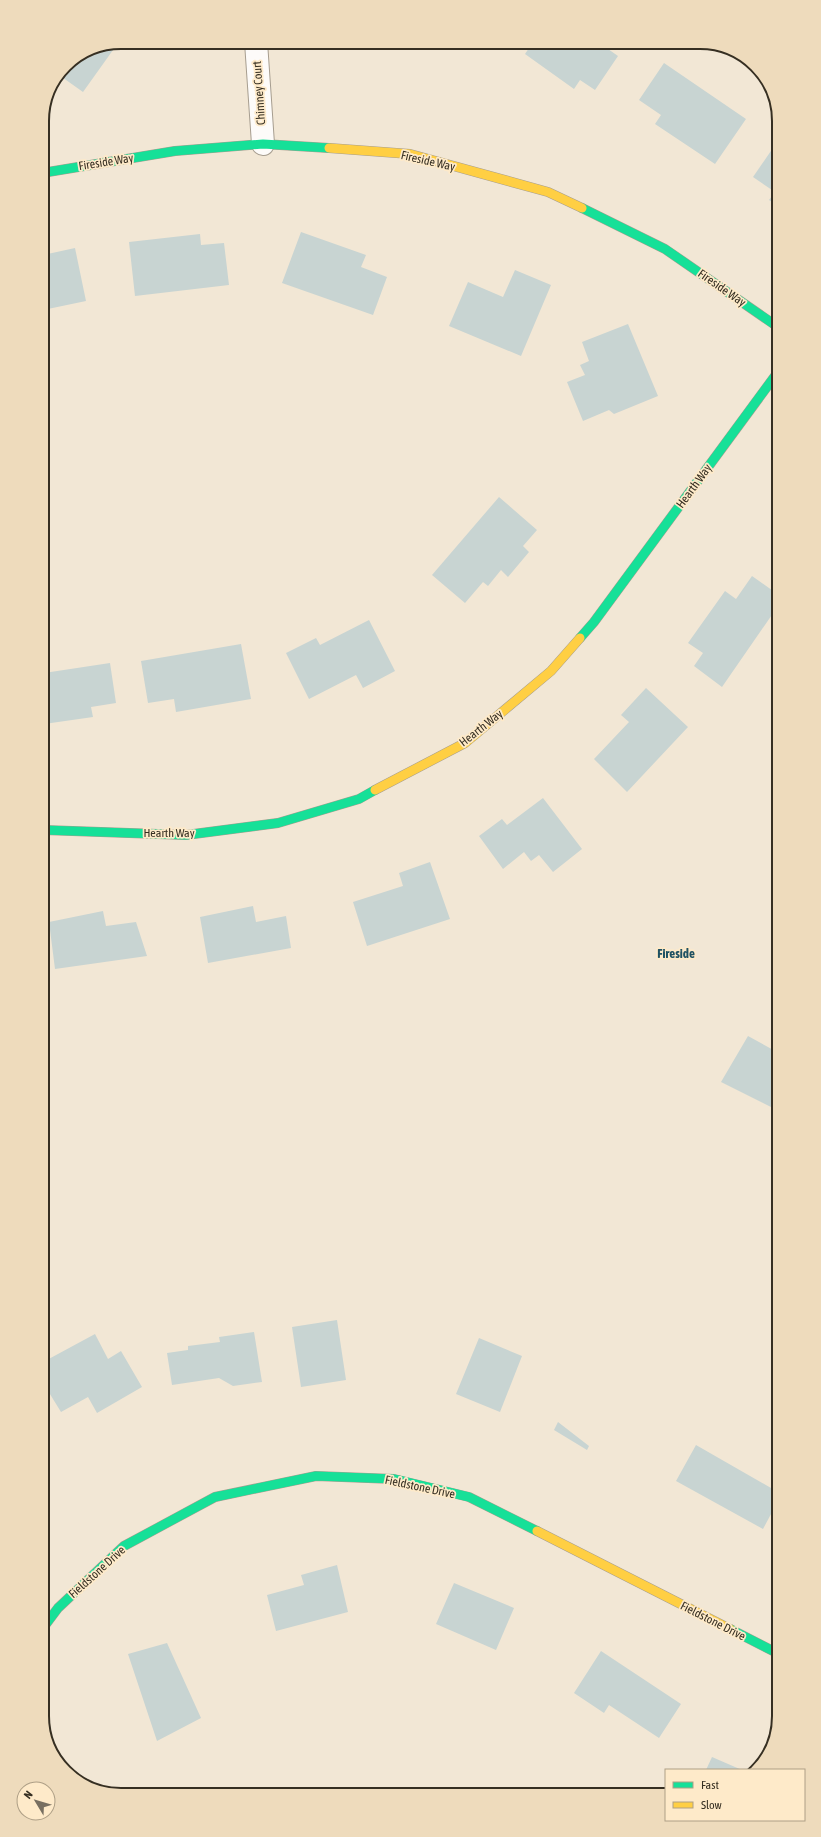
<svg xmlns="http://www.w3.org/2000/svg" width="821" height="1837" font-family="'Asap Condensed',sans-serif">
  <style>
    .building { fill: #c8d4d2 }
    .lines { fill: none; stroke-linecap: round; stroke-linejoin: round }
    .street-casing { stroke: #a69d8f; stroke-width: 24 }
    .fast-casing { stroke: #a69d8f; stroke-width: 10 }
    .slow-casing { stroke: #a69d8f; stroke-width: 10 }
    .street { stroke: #fdfbf9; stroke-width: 22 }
    .fast { stroke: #16e098; stroke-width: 9 }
    .slow { stroke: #ffcf43; stroke-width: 9 }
    .labels { text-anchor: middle; stroke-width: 3.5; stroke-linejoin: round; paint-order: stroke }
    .street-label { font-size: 12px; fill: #362f22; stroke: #feeac9 }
    .neighbourhood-label { font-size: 13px; font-weight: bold; fill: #1f5162; stroke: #feeac9 }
    .rim { fill: none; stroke: #362f22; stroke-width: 2 }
  </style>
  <rect width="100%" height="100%" fill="#f2e7d5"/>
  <!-- building -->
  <path class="building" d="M 527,42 L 598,42 L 618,56 L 595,90 L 580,80 L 574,89 L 525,54 L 531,45 Z
    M 118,43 L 83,92 L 59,75 L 65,65 L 91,48 Z
    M 664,63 L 746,119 L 715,164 L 655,124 L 661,115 L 639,100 Z
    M 775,145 L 775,204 L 769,200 L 775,192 L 753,177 Z
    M 301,232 L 366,255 L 361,267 L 387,277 L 373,315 L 282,283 Z
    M 200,234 L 201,245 L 224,243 L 229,285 L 135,296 L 129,242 Z
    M 75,248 L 86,301 L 43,310 L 43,255 Z
    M 515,270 L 551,285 L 521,356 L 449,326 L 468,282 L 503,297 Z
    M 628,324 L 658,396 L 614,414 L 609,410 L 583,421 L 567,382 L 585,375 L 580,365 L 589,361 L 582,342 Z
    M 499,497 L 537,530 L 523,546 L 529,552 L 508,577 L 501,570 L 488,586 L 483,582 L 465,603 L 432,575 Z
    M 752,576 L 776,593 L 776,609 L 722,687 L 694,666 L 703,653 L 688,643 L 725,591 L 736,599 Z
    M 369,620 L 395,671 L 363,688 L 356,675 L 309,699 L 286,653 L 316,638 L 320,645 Z
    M 241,644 L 251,699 L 176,712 L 174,699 L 148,703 L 141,661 Z
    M 110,663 L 116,703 L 91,707 L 93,717 L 44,724 L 44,673 Z
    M 646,688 L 688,727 L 627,792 L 594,759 L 629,722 L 621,715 Z
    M 543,798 L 582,849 L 553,872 L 539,855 L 531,861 L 524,852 L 503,869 L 479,836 L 502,819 L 507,825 Z
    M 430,862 L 450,919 L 367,946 L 353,902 L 403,886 L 399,873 Z
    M 253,906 L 256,922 L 286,916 L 291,948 L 208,963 L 200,917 Z
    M 103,911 L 106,926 L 136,922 L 147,956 L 55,969 L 49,922 Z
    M 748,1036 L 777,1052 L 777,1110 L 721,1082 Z
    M 337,1320 L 346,1380 L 301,1387 L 292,1327 Z
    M 254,1332 L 262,1382 L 233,1386 L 219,1378 L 172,1385 L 167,1353 L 188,1350 L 188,1346 L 220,1342 L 219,1337 Z
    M 95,1334 L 108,1359 L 121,1351 L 142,1387 L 97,1413 L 88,1397 L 61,1412 L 45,1386 L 45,1361 Z
    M 479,1338 L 522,1356 L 500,1412 L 456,1394 Z
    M 558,1422 L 589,1446 L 587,1450 L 554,1430 Z
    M 696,1445 L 778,1492 L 778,1501 L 763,1529 L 676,1481 Z
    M 337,1565 L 348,1612 L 276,1631 L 267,1595 L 304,1585 L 301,1575 Z
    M 454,1583 L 514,1608 L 496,1650 L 436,1624 Z
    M 167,1643 L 201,1718 L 157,1741 L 128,1654 Z
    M 601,1651 L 681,1704 L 659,1738 L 609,1705 L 604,1713 L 574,1693 Z
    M 712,1757 L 742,1770 L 706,1770 Z"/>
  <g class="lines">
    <defs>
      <path id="street" d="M 256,42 L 263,144"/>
      <path id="fast" d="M 42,173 L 175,151 L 263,144 L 329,148
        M 582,208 L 665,249 L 775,325
        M 580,638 L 594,622 L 775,376
        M 44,830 L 186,835 L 278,823 L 359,799 L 375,790
        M 46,1624 L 58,1608 L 124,1546 L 215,1497 L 316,1476 L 394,1479 L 469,1497 L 537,1531
        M 730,1629 L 779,1654"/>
      <path id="slow" d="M 329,148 L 410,154 L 548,192 L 582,208
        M 375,790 L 465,743 L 551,671 L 580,638
        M 537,1531 L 730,1629"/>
    </defs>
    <!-- street casing -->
    <use href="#street" class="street-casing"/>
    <!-- fast casing -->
    <use href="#fast" class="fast-casing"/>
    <!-- slow casing -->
    <use href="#slow" class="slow-casing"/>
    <!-- street -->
    <use href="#street" class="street"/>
    <!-- fast -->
    <use href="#fast" class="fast"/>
    <!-- slow -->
    <use href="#slow" class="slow"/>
  </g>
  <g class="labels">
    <!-- street labels -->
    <g class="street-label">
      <text transform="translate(259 93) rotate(-94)" y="4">Chimney Court</text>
      <text transform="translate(428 161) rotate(13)" y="4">Fireside Way</text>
      <text transform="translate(106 162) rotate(-9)" y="4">Fireside Way</text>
      <text transform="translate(722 288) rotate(35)" y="4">Fireside Way</text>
      <text transform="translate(694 486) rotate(-54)" y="4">Hearth Way</text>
      <text transform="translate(481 728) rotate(-38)" y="4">Hearth Way</text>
      <text x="169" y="837">Hearth Way</text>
      <text transform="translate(420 1487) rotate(12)" y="4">Fieldstone Drive</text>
      <text transform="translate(97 1572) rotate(-42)" y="4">Fieldstone Drive</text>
      <text transform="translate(713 1621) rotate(27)" y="4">Fieldstone Drive</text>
    </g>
    <!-- neighbourhood labels -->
    <g class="neighbourhood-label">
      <text x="676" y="958">Fireside</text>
    </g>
  </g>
  <!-- crop -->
  <path d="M0 0H821V1837H0ZM121 49H700A72 72 0 0 1 772 121V1716A72 72 0 0 1 700 1788H121A72 72 0 0 1 49 1716V121A72 72 0 0 1 121 49Z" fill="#eedbbc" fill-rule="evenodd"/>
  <path class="rim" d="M121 49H700A72 72 0 0 1 772 121V1716A72 72 0 0 1 700 1788H121A72 72 0 0 1 49 1716V121A72 72 0 0 1 121 49Z"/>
  <!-- legend -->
  <rect x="665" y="1769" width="140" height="52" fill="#feeac9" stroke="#ae9f86"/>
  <rect x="673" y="1782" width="20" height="6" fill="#16e098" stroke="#ae9f86"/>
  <text x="701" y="1789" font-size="12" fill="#362f22">Fast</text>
  <rect x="673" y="1802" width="20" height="6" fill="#ffcf43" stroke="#ae9f86"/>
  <text x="701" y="1809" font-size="12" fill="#362f22">Slow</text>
  <!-- north arrow -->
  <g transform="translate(36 1801) rotate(308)"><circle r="19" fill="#feeac9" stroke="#ae9f86"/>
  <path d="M0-3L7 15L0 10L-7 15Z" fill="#786f61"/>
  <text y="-6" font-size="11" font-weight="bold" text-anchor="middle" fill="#362f22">N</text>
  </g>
</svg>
